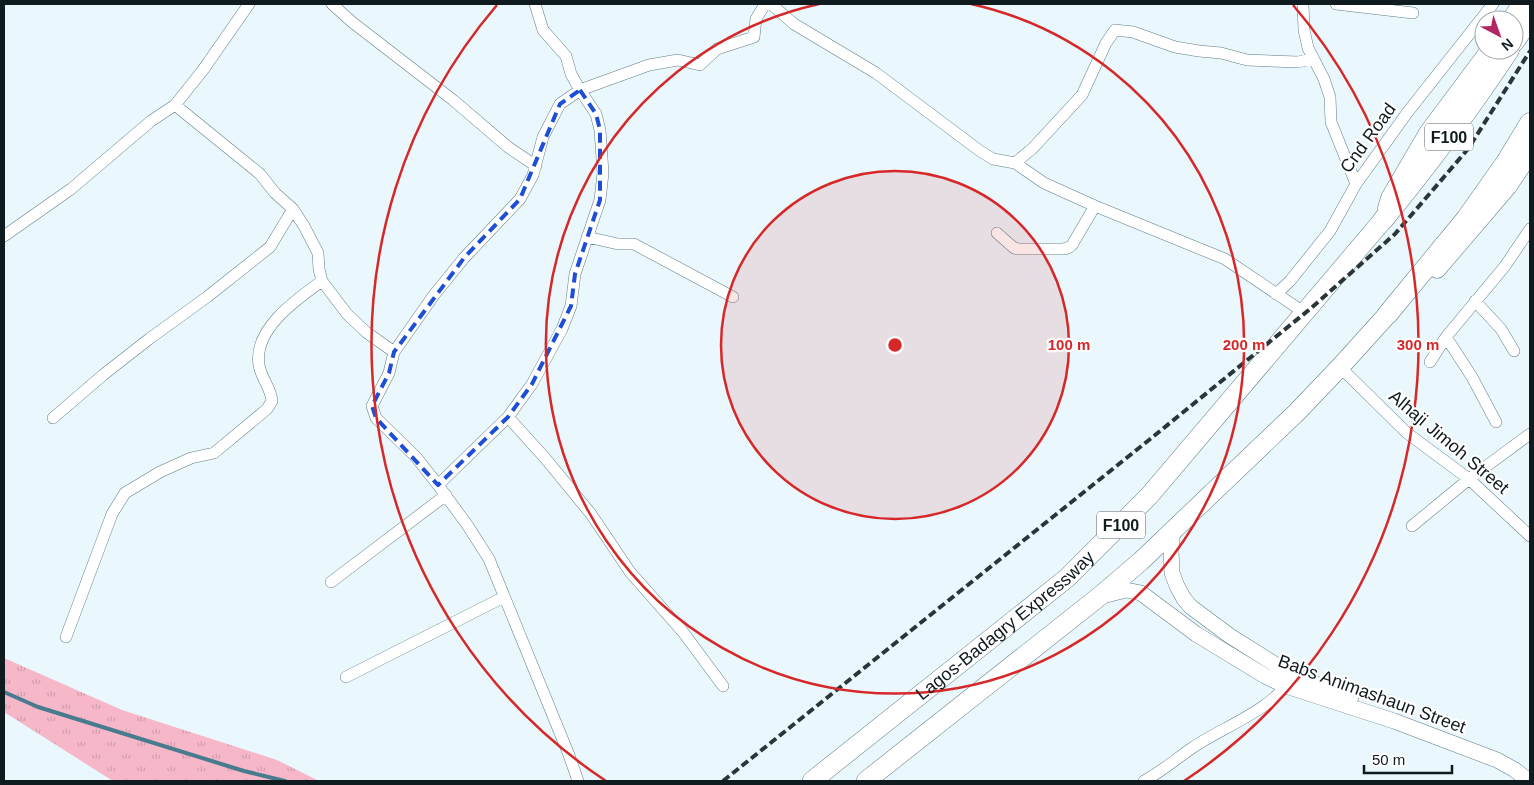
<svg xmlns="http://www.w3.org/2000/svg" width="1534" height="785" font-family="Arial,sans-serif">
  <style>
    .grass { fill: url(#grass-tufts) }
    .lines { fill: none; stroke-linecap: round; stroke-linejoin: round }
    .stream { stroke: #497b8f; stroke-width: 4 }
    .minor-casing { stroke: #607d89; stroke-width: 12 }
    .secondary-casing { stroke: #607d89; stroke-width: 16 }
    .primary-casing { stroke: #607d89; stroke-width: 19 }
    .trunk-casing { stroke: #607d89; stroke-width: 20 }
    .motorway-casing { stroke: #607d89; stroke-width: 21 }
    .minor { stroke: #fff; stroke-width: 11 }
    .secondary { stroke: #fff; stroke-width: 15 }
    .primary { stroke: #fff; stroke-width: 18 }
    .trunk { stroke: #fff; stroke-width: 19 }
    .motorway { stroke: #fff; stroke-width: 20 }
    .rail { stroke: #2a353a; stroke-width: 4; stroke-dasharray: 8 4; stroke-linecap: butt }
    .marked { fill: none; stroke: #1d4ed8; stroke-width: 4; stroke-dasharray: 10 6; stroke-linejoin: round }
    .ring { fill: none; stroke: #d62828; stroke-width: 2.5 }
    .labels { text-anchor: middle; stroke-width: 4.5; stroke-linejoin: round; paint-order: stroke }
    .shield { fill: #fff; stroke: #585f63; stroke-width: 1 }
    .shield-label { font-size: 16px; font-weight: bold; fill: #101b20 }
    .street-label { font-size: 18px; fill: #101b20; stroke: #fff }
    .centre { fill: #d62828; stroke: #fff; stroke-width: 2.5 }
    .ring-label { font-size: 15px; text-anchor: middle; font-weight: bold; fill: #d62828; stroke: #fff; stroke-width: 4.5; stroke-linejoin: round; paint-order: stroke }
  </style>
  <defs>
    <pattern id="grass-tufts" width="24" height="20" patternUnits="userSpaceOnUse" patternTransform="scale(1.25)"><rect width="24" height="20" fill="#f6b7c9"/><path d="M3 7l-1-3M5 7V3M7 7l1-3M15 17l-1-3M17 17v-4M19 17l1-3" fill="none" stroke="#d29dac"/></pattern>
  </defs>
  <rect width="100%" height="100%" fill="#eaf7fd"/>
  <!-- grass -->
  <path class="grass" d="M 4,658 L 122,710 L 277,760 L 319,781 L 113,781 L 4,712 Z"/>
  <g class="lines">
    <!-- stream -->
    <path class="stream" d="M 4,692 L 38,707 L 244,771 L 285,781"/>
    <defs>
      <path id="minor" d="M 332,4 L 352,22 L 453,100 L 508,147 L 536,166
        M 535,4 L 543,30 L 566,56 L 571,74 L 580,90 L 560,104 L 543,137 L 533,175 L 520,199 L 464,258 L 434,295 L 394,352 L 389,373 L 372,406 L 376,418 L 416,457 L 438,485 L 468,526 L 489,559 L 569,755 L 578,781
        M 771,4 L 794,24 L 876,73 L 980,151 L 993,159 L 1015,163 L 1044,183 L 1095,206 L 1225,259 L 1305,313
        M 1303,4 L 1304,30 L 1308,48 L 1324,79 L 1330,97 L 1331,122 L 1356,184
        M 1336,4 L 1413,13
        M 175,105 L 260,174 L 275,193 L 293,209 L 304,226 L 318,253 L 319,269 L 322,281 L 347,314 L 366,332 L 394,352
        M 1015,163 L 1033,148 L 1082,95 L 1106,43 L 1115,30 L 1133,32 L 1175,47 L 1199,51 L 1221,53 L 1247,60 L 1298,62 L 1312,59
        M 997,233 L 1014,248 L 1019,249 L 1063,249 L 1068,248 L 1072,245 L 1095,206
        M 4,236 L 71,189 L 151,121 L 175,105 L 203,70 L 249,4
        M 587,237 L 618,244 L 634,244 L 733,297
        M 1276,294 L 1290,281 L 1330,231 L 1356,184 L 1407,113 L 1493,4
        M 1475,301 L 1501,329 L 1514,351
        M 1446,337 L 1472,377 L 1496,422
        M 1430,362 L 1446,337 L 1505,266 L 1530,229
        M 1340,367 L 1407,433 L 1469,479 L 1530,536
        M 508,417 L 545,458 L 591,514 L 630,572 L 683,632 L 723,686
        M 53,418 L 103,375 L 149,339 L 207,297 L 270,247 L 293,209
        M 438,485 L 508,417 L 532,384 L 562,329 L 571,306 L 575,274 L 600,200 L 603,173 L 600,130 L 596,114 L 580,90 L 649,65 L 678,60 L 700,65 L 717,49 L 754,37 L 756,19 L 765,4
        M 1412,526 L 1469,479 L 1530,434
        M 331,582 L 446,495
        M 66,637 L 112,514 L 125,493 L 160,472 L 191,458 L 214,453 L 267,409 L 272,401 C 271,388 261,378 259,365 C 253,329 297,299 322,281
        M 346,677 L 504,597
        M 1144,781 C 1161,772 1176,759 1192,748 C 1219,729 1274,709 1289,680"/>
      <path id="secondary" d="M 1173,529 L 1171,550 L 1172,573 L 1177,586 L 1184,599 L 1191,607 L 1230,636 L 1292,675 L 1351,697
        M 1102,596 L 1126,590 L 1141,593 L 1196,634 L 1265,676 L 1286,686 L 1394,721 L 1497,760 L 1515,770 L 1529,781"/>
      <path id="primary" d="M 1511,20 L 1521,4
        M 1387,208 L 1390,198 L 1428,133 L 1490,50
        M 1437,269 L 1508,186 L 1530,153"/>
      <g id="trunk">
        <path id="s1" d="M 812,781 L 1067,578 L 1149,496 L 1383,220"/>
        <path d="M 866,781 L 1100,596 L 1141,561 L 1297,412 L 1340,367 L 1387,315"/>
      </g>
      <path id="motorway" d="M 1514,42 L 1530,18
        M 1383,220 C 1428,165 1470,109 1509,50
        M 1387,315 L 1466,219 L 1507,161 L 1530,123"/>
    </defs>
    <!-- minor casing -->
    <use href="#minor" class="minor-casing"/>
    <!-- secondary casing -->
    <use href="#secondary" class="secondary-casing"/>
    <!-- primary casing -->
    <use href="#primary" class="primary-casing"/>
    <!-- trunk casing -->
    <use href="#trunk" class="trunk-casing"/>
    <!-- motorway casing -->
    <use href="#motorway" class="motorway-casing"/>
    <!-- minor -->
    <use href="#minor" class="minor"/>
    <!-- secondary -->
    <use href="#secondary" class="secondary"/>
    <!-- primary -->
    <use href="#primary" class="primary"/>
    <!-- trunk -->
    <use href="#trunk" class="trunk"/>
    <!-- motorway -->
    <use href="#motorway" class="motorway"/>
    <!-- rail -->
    <path class="rail" d="M 723,781 L 1149,440 L 1310,309 L 1395,234 L 1468,149 L 1530,51"/>
  </g>
  <!-- marked area -->
  <path class="marked" d="M 580,90 L 596,114 L 600,130 L 600,200 L 575,274 L 571,306 L 532,384 L 508,417 L 438,485 L 376,418 L 372,406 L 389,373 L 394,352 L 464,258 L 520,199 L 560,104 Z"/>
  <!-- distance rings -->
  <circle cx="895" cy="345" r="174" fill="#d62828" fill-opacity=".12"/>
  <g class="ring">
    <circle cx="895" cy="345" r="174"/>
    <path d="M971 4A349 349 0 1 1 819 4"/>
    <path d="M606 781A523 523 0 0 1 497 5M1293 5A523 523 0 0 1 1184 781"/>
  </g>
  <g class="labels">
    <!-- shield labels -->
    <g class="shield">
      <rect x="1425" y="123.5" width="48" height="27" rx="4"/>
      <rect x="1097" y="511.5" width="48" height="27" rx="4"/>
    </g>
    <g class="shield-label">
      <text x="1449" y="143">F100</text>
      <text x="1121" y="531">F100</text>
    </g>
    <!-- street labels -->
    <g class="street-label">
      <text transform="translate(1368 138) rotate(-54)" y="6">Cnd Road</text>
      <text transform="translate(1449 442) rotate(40)" y="6">Alhaji Jimoh Street</text>
      <text dy="6" stroke="none"><textPath href="#s1" startOffset="248">Lagos-Badagry Expressway</textPath></text>
      <text transform="translate(1372 694) rotate(20)" y="6">Babs Animashaun Street</text>
    </g>
  </g>
  <circle cx="895" cy="345" r="8" class="centre"/>
  <g class="ring-label">
    <text x="1069" y="350">100 m</text>
    <text x="1244" y="350">200 m</text>
    <text x="1418" y="350">300 m</text>
  </g>
  <!-- border -->
  <rect width="1534" height="785" fill="none" stroke="#101b20" stroke-width="10"/>
  <!-- north arrow -->
  <g transform="translate(1499 35) rotate(139)"><circle r="24" fill="#ffffff" stroke="#9fa4a6"/>
  <path d="M0-4L9 19L0 12L-9 19Z" fill="#b22763"/>
  <text y="-8" font-size="14" font-weight="bold" text-anchor="middle" fill="#101b20">N</text>
  </g>
  <!-- scale -->
  <path d="M1364 765v8h88v-8" fill="none" stroke="#101b20" stroke-width="2.5"/>
  <text x="1372" y="765" font-size="15" fill="#101b20" stroke="#ffffff" stroke-width="4" paint-order="stroke">50 m</text>
</svg>
